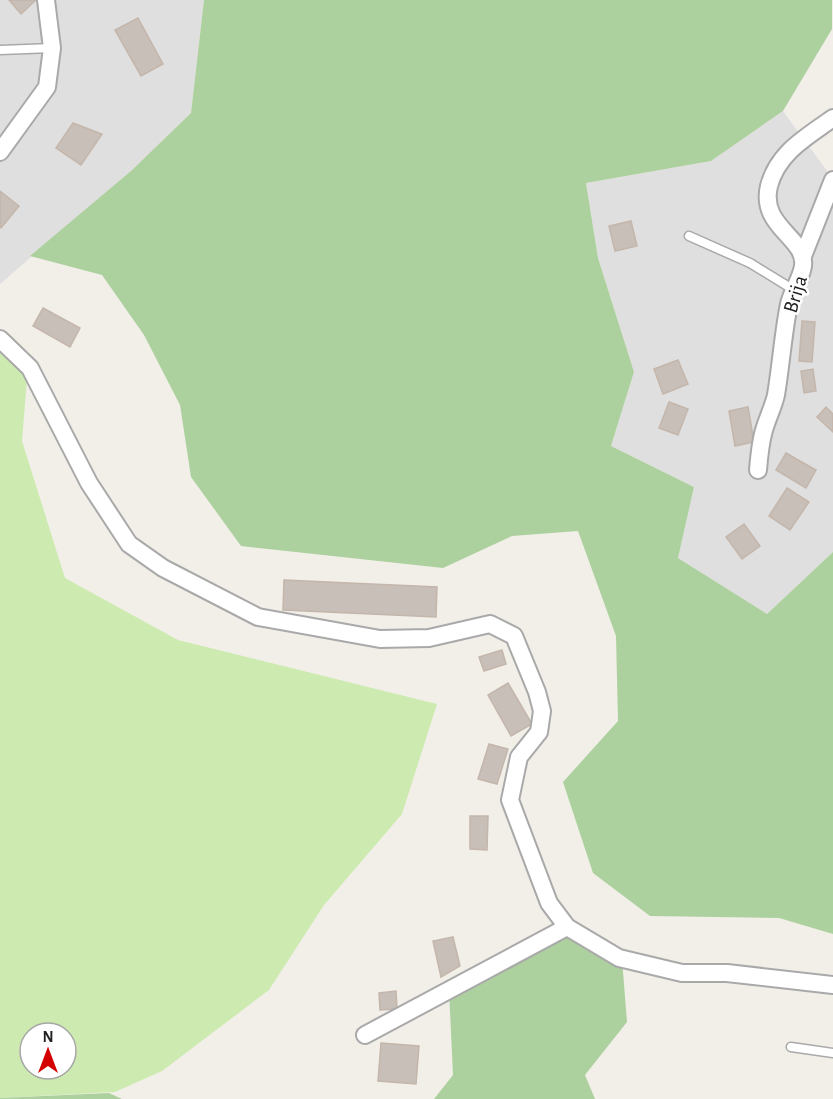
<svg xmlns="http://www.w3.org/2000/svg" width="833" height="1099" font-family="'Alegreya Sans',sans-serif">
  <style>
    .residential { fill: #e0dfdf }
    .grass { fill: #cdebb0; fill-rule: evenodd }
    .forest { fill: #add19e }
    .building { fill: #c7bfb8; stroke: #c4b6ab; stroke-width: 1.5 }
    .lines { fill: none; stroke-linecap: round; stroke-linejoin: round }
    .lane-casing { stroke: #a9a9a9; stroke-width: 11 }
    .street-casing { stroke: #a9a9a9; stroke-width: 20 }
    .lane { stroke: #fff; stroke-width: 8 }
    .street { stroke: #fff; stroke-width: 16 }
    .labels { text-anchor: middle; stroke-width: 5; stroke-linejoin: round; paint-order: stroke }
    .street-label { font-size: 21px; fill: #222; stroke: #fff }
  </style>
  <rect width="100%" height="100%" fill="#f2efe9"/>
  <!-- residential -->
  <path class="residential" d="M 0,0 L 204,0 L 191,113 L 131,171 L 0,284 Z
    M 783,111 L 833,179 L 833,552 L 767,614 L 678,558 L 694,487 L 611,446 L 634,372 L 598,258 L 586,183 L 711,161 Z"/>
  <!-- grass -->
  <path class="grass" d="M 0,339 L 28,367 L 22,441 L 65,578 L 178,640 L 437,704 L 402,814 L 324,905 L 269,990 L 162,1071 L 115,1092 L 0,1098 ZM 30,1033 L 66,1033 L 66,1069 L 30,1069 Z"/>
  <!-- forest -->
  <path class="forest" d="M 204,0 L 832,0 L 832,29 L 783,111 L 711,161 L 586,183 L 598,258 L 634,372 L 611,446 L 694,487 L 678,558 L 767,614 L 833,552 L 833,934 L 779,918 L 650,916 L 593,873 L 563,782 L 618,721 L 616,636 L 578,531 L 512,536 L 443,568 L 241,546 L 191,477 L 180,405 L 144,335 L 102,275 L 30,256 L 131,171 L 191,113 Z
    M 567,927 L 622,959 L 627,1022 L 585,1075 L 595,1099 L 434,1099 L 453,1075 L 449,990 Z
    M 109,1093 L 122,1099 L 0,1099 L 0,1098 Z"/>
  <!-- building -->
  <path class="building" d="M 9,0 L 36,0 L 21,14 Z
    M 138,18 L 163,64 L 141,76 L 115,30 Z
    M 73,123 L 102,134 L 81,165 L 56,148 Z
    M 0,191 L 19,206 L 1,228 L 0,227 Z
    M 631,221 L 637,246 L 615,251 L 609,226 Z
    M 43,308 L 80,328 L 70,347 L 33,326 Z
    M 802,321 L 815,322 L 812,362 L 799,361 Z
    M 678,360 L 688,384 L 663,394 L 654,369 Z
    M 813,369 L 816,391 L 804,393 L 801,371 Z
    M 669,402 L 688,409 L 678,435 L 659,428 Z
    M 748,407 L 754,442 L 735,446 L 729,411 Z
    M 826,407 L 833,414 L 833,432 L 817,417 Z
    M 786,453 L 816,470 L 806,488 L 776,470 Z
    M 787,488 L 809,502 L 790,530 L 769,516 Z
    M 744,524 L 760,546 L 742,559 L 726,537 Z
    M 284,580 L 437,587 L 436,617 L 283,610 Z
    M 502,650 L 506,664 L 484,671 L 479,657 Z
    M 508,683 L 532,724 L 511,736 L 488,695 Z
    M 489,744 L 508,749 L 497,784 L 478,779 Z
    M 470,816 L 488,816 L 487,850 L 470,849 Z
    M 453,937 L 460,966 L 441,977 L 433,941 Z
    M 396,991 L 397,1009 L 380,1010 L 379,993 Z
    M 381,1043 L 419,1046 L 416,1084 L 378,1081 Z"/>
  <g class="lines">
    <defs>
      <path id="lane" d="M 0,50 L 52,48
        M 689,236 L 750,263 L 794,290
        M 791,1047 L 833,1053"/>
      <path id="street" d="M 0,152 L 47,87 L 52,48 L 46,0
        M 803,256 L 833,180
        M 0,339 L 30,368 L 89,483 L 129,544 L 163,568 L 258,617 L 380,639 L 429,638 L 490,624 L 514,636 L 537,692 L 542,711 L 539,732 L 519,757 L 510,800 L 549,903 L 567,927 L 619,958 L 682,973 L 727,973 L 833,985
        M 758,470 C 759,458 760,446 763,434 C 766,421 773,408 776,395 C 781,365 783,334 789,304 C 792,291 801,279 803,266 C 807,238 759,227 769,186 C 778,152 807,137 833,118
        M 365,1035 L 567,927"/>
    </defs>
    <!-- lane casing -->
    <use href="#lane" class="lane-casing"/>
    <!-- street casing -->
    <use href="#street" class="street-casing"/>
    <!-- lane -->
    <use href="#lane" class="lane"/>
    <!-- street -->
    <use href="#street" class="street"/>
  </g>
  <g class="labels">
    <!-- street labels -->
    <g class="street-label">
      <text transform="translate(795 294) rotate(-73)" y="7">Brija</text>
    </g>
  </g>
  <!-- north arrow -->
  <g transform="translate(48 1051)"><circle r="28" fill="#ffffff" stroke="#a7a7a7" stroke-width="1.5"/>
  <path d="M0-4.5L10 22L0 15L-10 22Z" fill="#d40000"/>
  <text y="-9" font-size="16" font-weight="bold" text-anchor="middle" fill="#222222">N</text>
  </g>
</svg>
